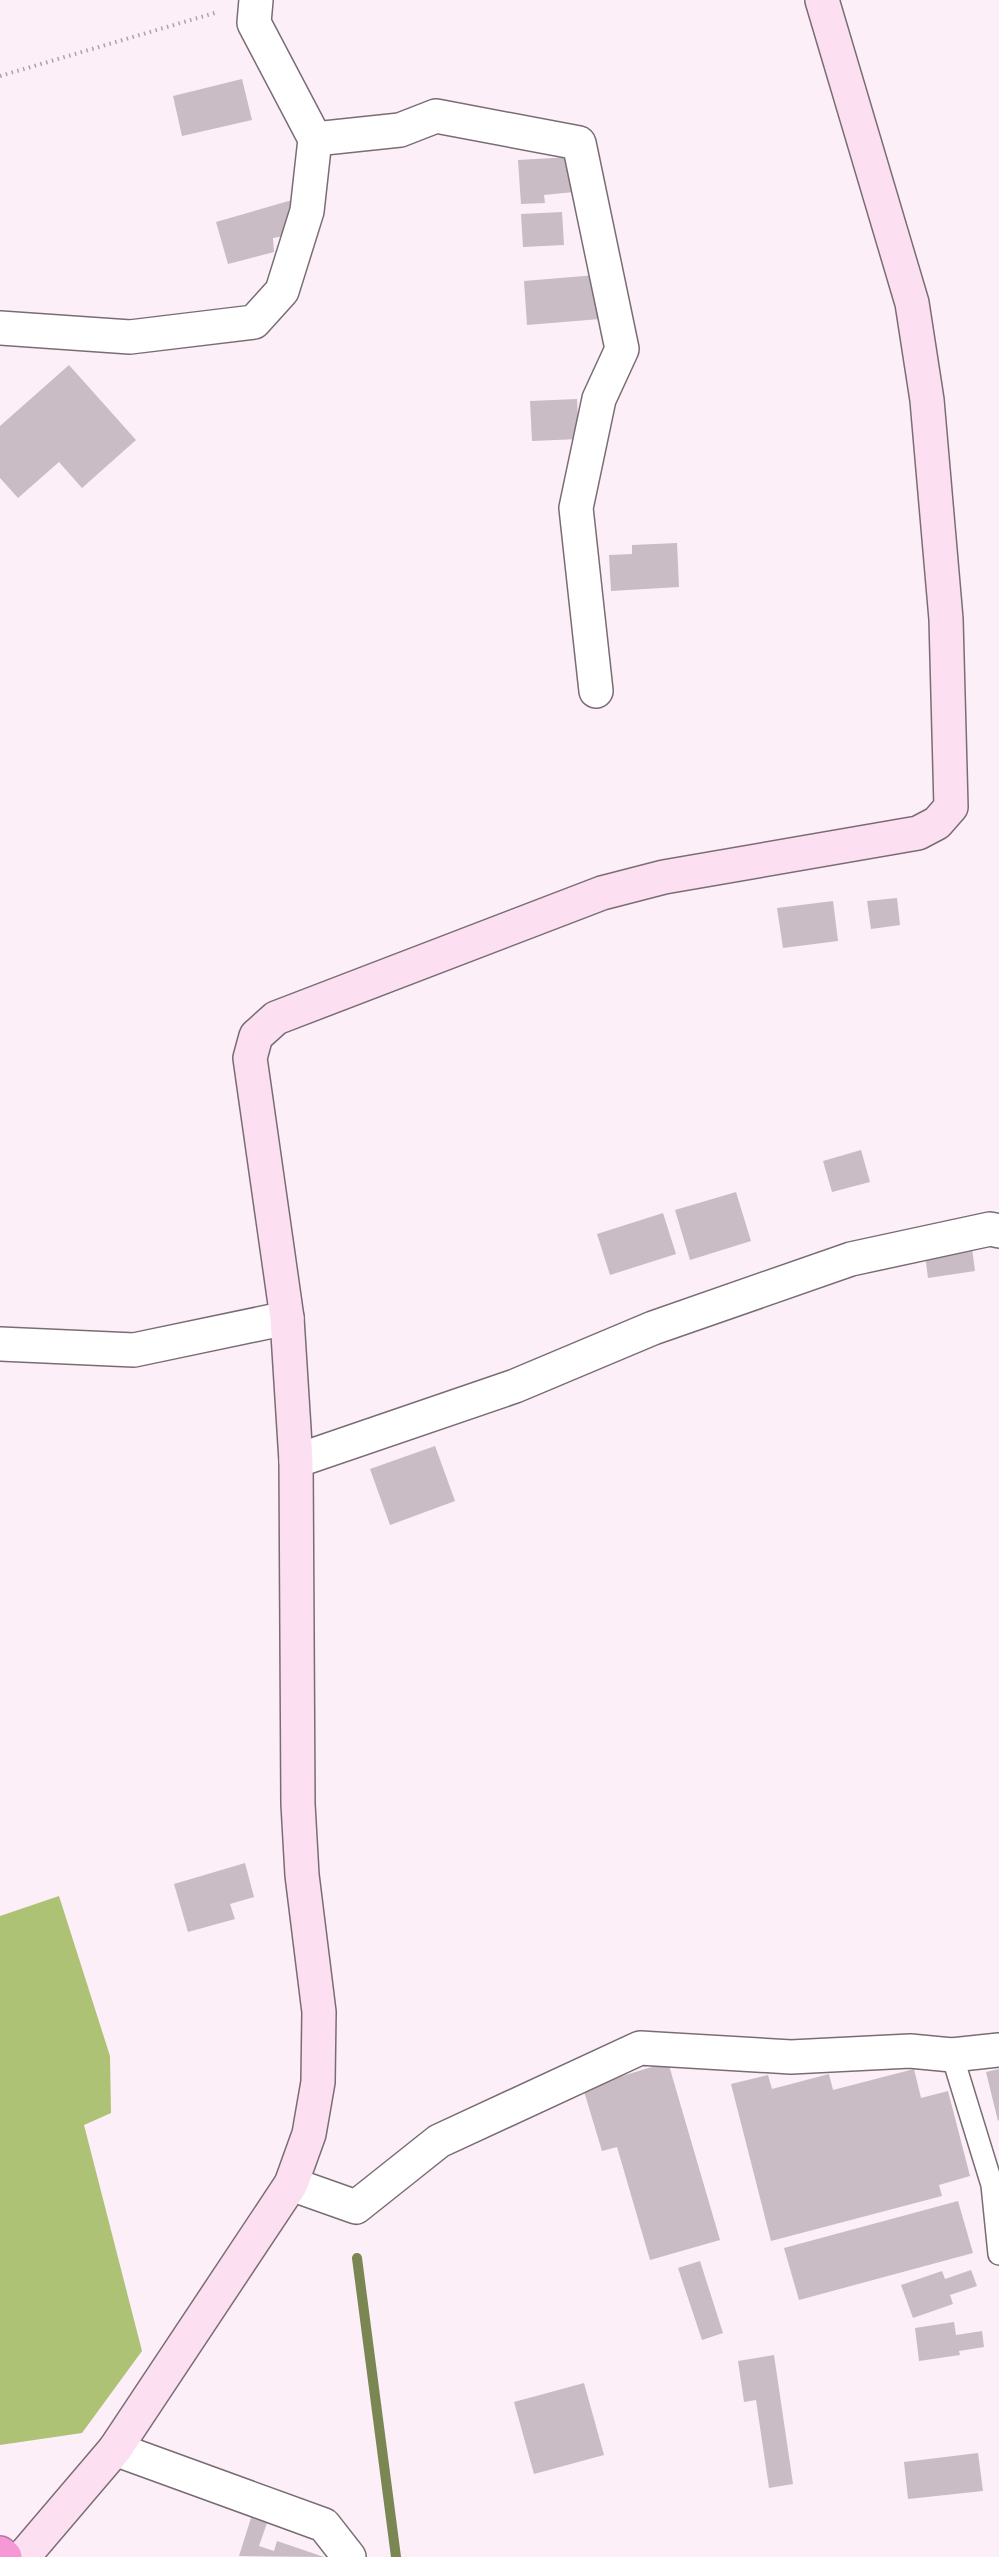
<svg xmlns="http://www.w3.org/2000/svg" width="999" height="2557" font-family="'Asap Condensed',sans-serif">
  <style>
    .forest { fill: #adc275 }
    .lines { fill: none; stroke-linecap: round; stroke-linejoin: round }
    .stream { stroke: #7b8753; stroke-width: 10 }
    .building { fill: #c9bcc4 }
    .lane-casing { stroke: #796d74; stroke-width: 24 }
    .street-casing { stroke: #796d74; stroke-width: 36 }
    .secondary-casing { stroke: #796d74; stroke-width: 36 }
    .highway-casing { stroke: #b5769f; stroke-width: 36 }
    .path { stroke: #aca2a8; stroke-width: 4; stroke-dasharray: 1.5 4.5; stroke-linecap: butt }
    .lane { stroke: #fff; stroke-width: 21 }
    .street { stroke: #fff; stroke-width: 33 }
    .secondary { stroke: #fce0f2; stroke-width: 33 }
    .highway { stroke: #f598d5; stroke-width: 33 }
  </style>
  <rect width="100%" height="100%" fill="#fceff7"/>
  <!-- forest -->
  <path class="forest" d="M 59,1896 L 110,2056 L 111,2113 L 84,2125 L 142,2351 L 82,2433 L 0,2445 L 0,1916 Z"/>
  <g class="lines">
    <!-- stream -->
    <path class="stream" d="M 357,2258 L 396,2557"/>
  </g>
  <!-- building -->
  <path class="building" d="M 242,79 L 252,120 L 182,136 L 173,96 Z
    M 571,157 L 574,192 L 544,195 L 545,203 L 521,204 L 518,160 Z
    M 292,200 L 284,236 L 273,238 L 274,252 L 228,264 L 216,222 Z
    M 562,212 L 564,245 L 523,247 L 521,214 Z
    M 596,275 L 600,319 L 527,325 L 524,281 Z
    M 69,365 L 136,440 L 82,488 L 59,462 L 18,498 L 0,478 L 0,426 Z
    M 577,399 L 579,439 L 532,441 L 530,401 Z
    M 677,543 L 679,587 L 611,591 L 609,555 L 632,554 L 632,545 Z
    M 897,898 L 900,925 L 871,929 L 867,901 Z
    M 833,901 L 838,941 L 783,948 L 777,908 Z
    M 861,1150 L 870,1182 L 832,1192 L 823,1161 Z
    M 736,1192 L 751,1241 L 690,1260 L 675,1210 Z
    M 663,1213 L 676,1254 L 610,1275 L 597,1234 Z
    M 972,1248 L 975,1271 L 928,1278 L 925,1255 Z
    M 435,1446 L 455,1501 L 390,1525 L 370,1469 Z
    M 245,1863 L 254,1897 L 230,1904 L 235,1919 L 188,1932 L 174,1884 Z
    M 668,2062 L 720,2240 L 650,2260 L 617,2147 L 602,2151 L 583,2088 Z
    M 914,2069 L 921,2098 L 948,2091 L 970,2176 L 939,2185 L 942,2196 L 771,2241 L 731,2084 L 768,2075 L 772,2089 L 829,2074 L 833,2090 Z
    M 999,2069 L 999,2120 L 998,2121 L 986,2072 Z
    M 958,2201 L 973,2253 L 799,2300 L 784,2248 Z
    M 700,2261 L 723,2333 L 702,2340 L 678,2268 Z
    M 971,2270 L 977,2286 L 950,2295 L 953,2304 L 913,2318 L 901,2285 L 942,2271 L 945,2279 Z
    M 954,2322 L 956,2335 L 982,2331 L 984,2347 L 959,2351 L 960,2355 L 919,2361 L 915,2328 Z
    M 774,2355 L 793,2484 L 769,2488 L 756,2400 L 744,2402 L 738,2361 Z
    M 584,2383 L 604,2455 L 534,2474 L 514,2402 Z
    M 978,2453 L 983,2491 L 908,2499 L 904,2462 Z
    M 251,2518 L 267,2523 L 259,2546 L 274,2551 L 277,2541 L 324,2557 L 239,2556 Z"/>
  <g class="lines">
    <defs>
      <path id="lane" d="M 952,2055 L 992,2185 L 999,2254"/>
      <path id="street" d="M 315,139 L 400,130 L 436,116 L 579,143 L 622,349 L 599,399 L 576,508 L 596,691
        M 0,328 L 130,337 L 254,322 L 282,291 L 307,211 L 315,139 L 254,23 L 256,0
        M 0,1344 L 134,1350 L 287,1318
        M 296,1461 L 515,1386 L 653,1328 L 851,1259 L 990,1229 L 999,1231
        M 291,2184 L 356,2207 L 439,2141 L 640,2048 L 791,2057 L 910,2051 L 952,2055 L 999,2050
        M 115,2449 L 324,2525 L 349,2557"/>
      <path id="secondary" d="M 23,2557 L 115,2449 L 291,2184 L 309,2134 L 318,2082 L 319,2012 L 302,1875 L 298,1804 L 296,1461 L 287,1318 L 250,1058 L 256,1036 L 276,1018 L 602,893 L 664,877 L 918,833 L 937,823 L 951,807 L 946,619 L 927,400 L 912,303 L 822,0"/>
      <path id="highway" d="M 0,2553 L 5,2557"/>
    </defs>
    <!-- lane casing -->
    <use href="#lane" class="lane-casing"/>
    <!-- street casing -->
    <use href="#street" class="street-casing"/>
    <!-- secondary casing -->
    <use href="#secondary" class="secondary-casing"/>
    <!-- highway casing -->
    <use href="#highway" class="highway-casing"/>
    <!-- path -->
    <path class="path" d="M 0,76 L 218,12"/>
    <!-- lane -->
    <use href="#lane" class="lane"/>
    <!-- street -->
    <use href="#street" class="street"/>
    <!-- secondary -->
    <use href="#secondary" class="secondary"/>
    <!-- highway -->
    <use href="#highway" class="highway"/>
  </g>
</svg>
